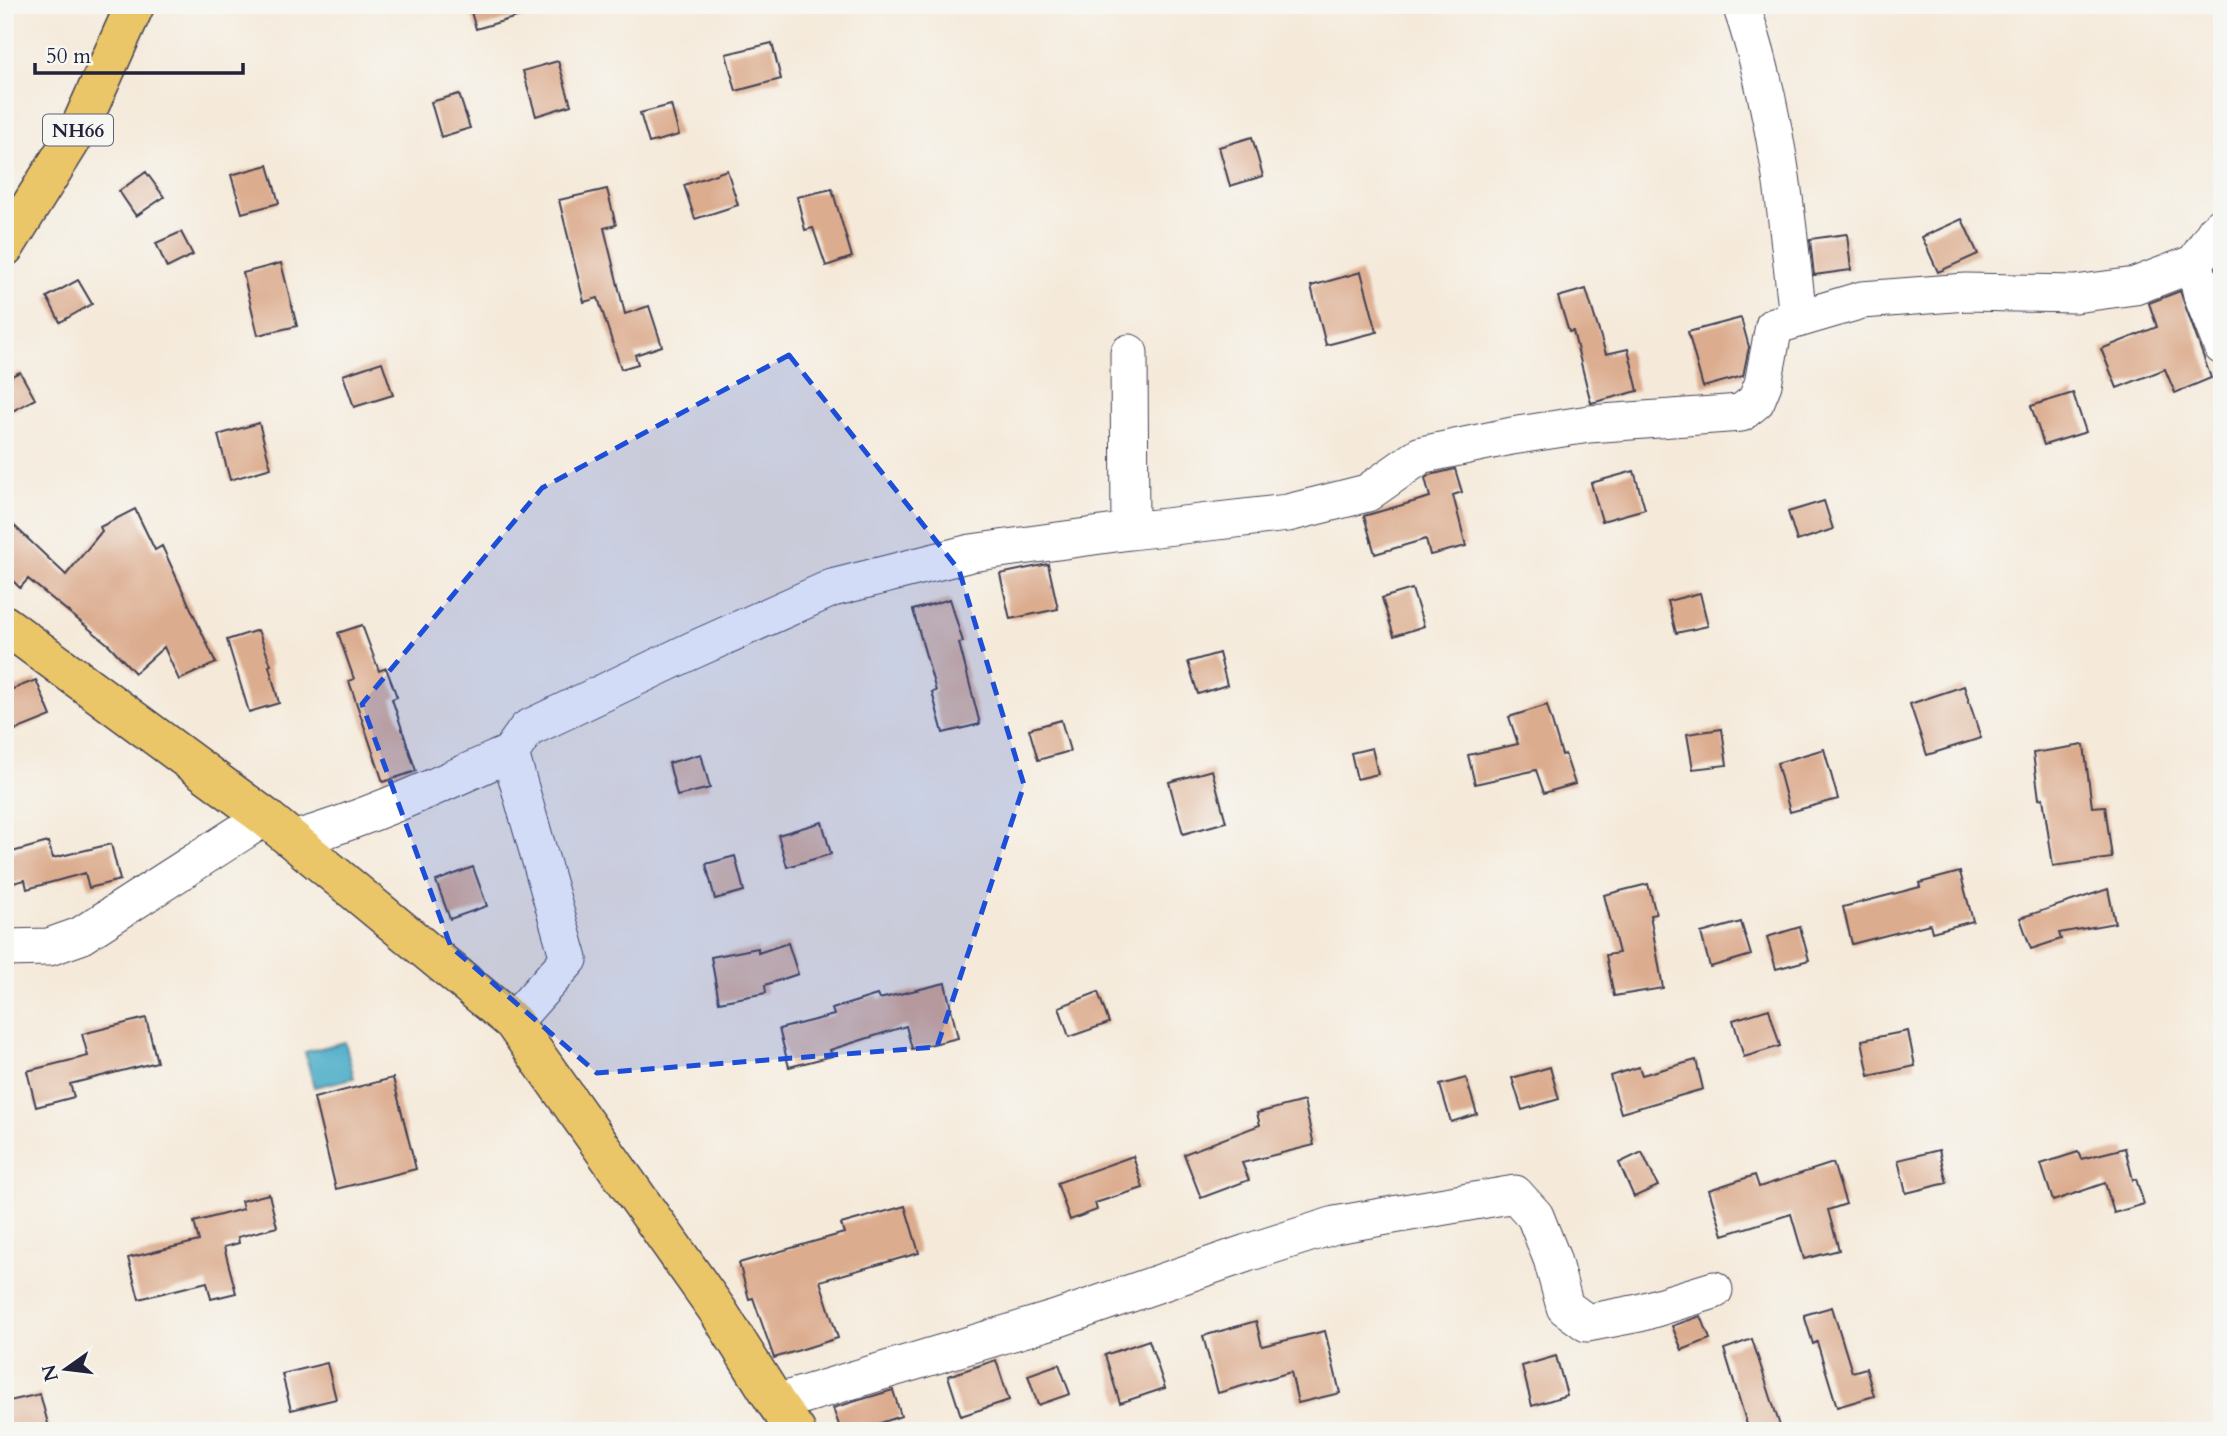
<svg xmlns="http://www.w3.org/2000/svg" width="2227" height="1436" font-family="Cardo,serif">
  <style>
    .water { fill: #48acc7; stroke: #356781; stroke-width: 2 }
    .building { fill: #dcac8e }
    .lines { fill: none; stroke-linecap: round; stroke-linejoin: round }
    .minor-casing { stroke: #424053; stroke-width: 39 }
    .major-casing { stroke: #424053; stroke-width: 41 }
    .highway-casing { stroke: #424053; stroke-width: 41 }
    .minor { stroke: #fff; stroke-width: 37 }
    .major { stroke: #ebc669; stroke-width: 38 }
    .highway { stroke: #ebc669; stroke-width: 38 }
    .marked { fill: #1d4ed8; fill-opacity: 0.2; stroke: #1d4ed8; stroke-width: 5; stroke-dasharray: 14 9; stroke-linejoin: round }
    .labels { text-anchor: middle; stroke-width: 6; stroke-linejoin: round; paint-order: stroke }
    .shield { fill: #f6f6f2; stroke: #626272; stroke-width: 2 }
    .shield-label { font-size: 19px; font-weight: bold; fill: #22223b }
  </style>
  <rect width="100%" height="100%" fill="#f6f6f2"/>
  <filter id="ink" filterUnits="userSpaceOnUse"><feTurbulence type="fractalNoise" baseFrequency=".0143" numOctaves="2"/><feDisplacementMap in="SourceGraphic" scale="14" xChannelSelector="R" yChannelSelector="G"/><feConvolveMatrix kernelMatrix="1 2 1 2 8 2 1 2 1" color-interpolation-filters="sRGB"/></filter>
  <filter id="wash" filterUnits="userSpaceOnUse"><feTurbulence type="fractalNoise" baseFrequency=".00686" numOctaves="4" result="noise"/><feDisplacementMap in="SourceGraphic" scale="28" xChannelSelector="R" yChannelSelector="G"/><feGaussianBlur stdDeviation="1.57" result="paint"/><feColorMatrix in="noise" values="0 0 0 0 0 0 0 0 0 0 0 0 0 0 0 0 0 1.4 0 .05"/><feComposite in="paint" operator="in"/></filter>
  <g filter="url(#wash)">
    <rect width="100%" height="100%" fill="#f5eada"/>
    <!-- water -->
    <path class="water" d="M 345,1042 L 354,1078 L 314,1087 L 305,1052 Z"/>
    <g id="blocks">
      <!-- building -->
      <path class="building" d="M 469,5 L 536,5 L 537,11 L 476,29 Z
        M 772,43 L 781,79 L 736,91 L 726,54 Z
        M 558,61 L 571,105 L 536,116 L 523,71 Z
        M 459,94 L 470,128 L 441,137 L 431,102 Z
        M 671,105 L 679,135 L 649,143 L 640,113 Z
        M 1252,137 L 1263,176 L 1230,186 L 1219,147 Z
        M 268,165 L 279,203 L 242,213 L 231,175 Z
        M 727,170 L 738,205 L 695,219 L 684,185 Z
        M 146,172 L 164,197 L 136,216 L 119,191 Z
        M 607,189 L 616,225 L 604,228 L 625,314 L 649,306 L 662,346 L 635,355 L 638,364 L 621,369 L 598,298 L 584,302 L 559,200 Z
        M 832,189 L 852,257 L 826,266 L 813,228 L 805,230 L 797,197 Z
        M 1962,219 L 1978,254 L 1938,272 L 1922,237 Z
        M 181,232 L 193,255 L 167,268 L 156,243 Z
        M 1847,234 L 1851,270 L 1814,275 L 1810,239 Z
        M 281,263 L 297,326 L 258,335 L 243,273 Z
        M 1361,272 L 1377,332 L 1326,345 L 1311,286 Z
        M 78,280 L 92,304 L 60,322 L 47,297 Z
        M 1586,289 L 1606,354 L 1628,349 L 1638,391 L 1591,403 L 1573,331 L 1569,332 L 1558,297 Z
        M 2180,291 L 2211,378 L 2175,393 L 2165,369 L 2117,388 L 2101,349 L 2157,327 L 2149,303 Z
        M 1741,318 L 1749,347 L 1743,376 L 1703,387 L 1688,332 Z
        M 382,362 L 393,395 L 354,407 L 343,375 Z
        M 20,372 L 35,399 L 5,415 L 5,379 Z
        M 2073,393 L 2086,432 L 2044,445 L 2031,406 Z
        M 259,423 L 271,468 L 230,480 L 218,435 Z
        M 1455,469 L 1462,492 L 1453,495 L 1466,546 L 1430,555 L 1426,539 L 1375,554 L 1364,516 L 1430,497 L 1425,478 L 1430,475 Z
        M 1634,471 L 1645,509 L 1602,521 L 1591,483 Z
        M 1824,501 L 1833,529 L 1797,541 L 1788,512 Z
        M 135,509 L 155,550 L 162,546 L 216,663 L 179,680 L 164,647 L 135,673 L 109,645 L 28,579 L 20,588 L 5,573 L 5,517 L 66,575 L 102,531 L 100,527 Z
        M 1048,564 L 1058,609 L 1010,619 L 1000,574 Z
        M 1412,589 L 1424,626 L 1394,636 L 1382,598 Z
        M 1700,593 L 1708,626 L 1676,633 L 1668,601 Z
        M 950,599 L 963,642 L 959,643 L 980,724 L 943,733 L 932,692 L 936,691 L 913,610 Z
        M 362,625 L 379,671 L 386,668 L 397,697 L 392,699 L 416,771 L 383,782 L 349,681 L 354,679 L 338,633 Z
        M 258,630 L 271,665 L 269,666 L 279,703 L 249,712 L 227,640 Z
        M 1219,653 L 1227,685 L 1198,694 L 1188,662 Z
        M 36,680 L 51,716 L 16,730 L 5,705 L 5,692 Z
        M 1964,686 L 1981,738 L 1927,755 L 1910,704 Z
        M 1547,705 L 1562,755 L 1565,754 L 1575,784 L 1544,793 L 1536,770 L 1475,784 L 1468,755 L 1518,744 L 1509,717 Z
        M 1061,720 L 1070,751 L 1038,760 L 1029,729 Z
        M 1722,729 L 1727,765 L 1693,769 L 1687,734 Z
        M 2084,745 L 2092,807 L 2105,806 L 2112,858 L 2053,866 L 2043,798 L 2039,799 L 2033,753 Z
        M 1372,748 L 1378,774 L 1357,779 L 1351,753 Z
        M 1824,749 L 1838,799 L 1790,812 L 1777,763 Z
        M 701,754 L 710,788 L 677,796 L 669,763 Z
        M 1212,770 L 1226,822 L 1183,834 L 1169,782 Z
        M 822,822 L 831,854 L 787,867 L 778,835 Z
        M 48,842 L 53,858 L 111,844 L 120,880 L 89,888 L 85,873 L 27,889 L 25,880 L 5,885 L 5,854 Z
        M 735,856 L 744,891 L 715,899 L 706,864 Z
        M 473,867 L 487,906 L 450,919 L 436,881 Z
        M 1960,872 L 1973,921 L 1932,932 L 1930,924 L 1852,944 L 1843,907 L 1920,887 L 1919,883 Z
        M 1648,884 L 1656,914 L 1650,915 L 1663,988 L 1614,996 L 1606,955 L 1619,953 L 1604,895 Z
        M 2108,889 L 2115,923 L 2059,933 L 2061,939 L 2031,949 L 2020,918 Z
        M 1741,922 L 1751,955 L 1710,967 L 1701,933 Z
        M 1800,927 L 1809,960 L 1776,969 L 1767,937 Z
        M 788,943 L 798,974 L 765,985 L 766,993 L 719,1002 L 711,957 L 758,948 L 758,953 Z
        M 945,983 L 958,1038 L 912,1049 L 906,1026 L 830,1050 L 832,1056 L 789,1067 L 779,1029 L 834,1015 L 832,1009 L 877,995 L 879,999 Z
        M 1098,992 L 1109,1023 L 1069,1037 L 1059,1007 Z
        M 1769,1009 L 1780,1046 L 1744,1057 L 1733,1020 Z
        M 146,1018 L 157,1062 L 70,1084 L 74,1097 L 36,1107 L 27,1071 L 88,1056 L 82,1034 Z
        M 1908,1031 L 1915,1066 L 1869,1076 L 1862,1040 Z
        M 1696,1060 L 1703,1089 L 1621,1113 L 1610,1076 L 1639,1067 L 1642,1075 Z
        M 1550,1067 L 1559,1099 L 1522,1110 L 1512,1078 Z
        M 393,1078 L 416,1169 L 336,1189 L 314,1098 Z
        M 1466,1078 L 1477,1114 L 1451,1122 L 1440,1085 Z
        M 1304,1101 L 1314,1145 L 1242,1163 L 1249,1180 L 1201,1198 L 1184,1154 L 1260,1125 L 1257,1113 Z
        M 2125,1148 L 2133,1180 L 2136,1179 L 2144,1204 L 2114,1213 L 2105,1183 L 2053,1201 L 2041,1164 L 2078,1152 L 2081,1159 Z
        M 1939,1150 L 1947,1183 L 1906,1193 L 1898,1160 Z
        M 1642,1152 L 1658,1186 L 1634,1197 L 1619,1163 Z
        M 1133,1156 L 1143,1188 L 1095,1203 L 1097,1210 L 1070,1220 L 1057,1183 Z
        M 1833,1163 L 1846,1204 L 1828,1210 L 1839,1250 L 1804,1259 L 1791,1214 L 1723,1235 L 1709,1190 L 1755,1175 L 1759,1187 Z
        M 269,1194 L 277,1227 L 238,1237 L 239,1243 L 224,1247 L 236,1293 L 211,1299 L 207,1282 L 139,1299 L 128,1258 L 199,1241 L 194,1222 L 243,1209 L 241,1201 Z
        M 905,1206 L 919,1253 L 820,1281 L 838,1338 L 774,1358 L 753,1298 L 749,1299 L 739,1263 L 844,1233 L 841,1224 Z
        M 1832,1307 L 1852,1372 L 1866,1368 L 1874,1396 L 1837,1407 L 1817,1342 L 1813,1344 L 1804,1315 Z
        M 1701,1316 L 1710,1339 L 1682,1350 L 1672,1326 Z
        M 1256,1321 L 1262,1346 L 1325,1331 L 1340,1393 L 1298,1403 L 1291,1372 L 1218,1393 L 1203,1336 Z
        M 1752,1339 L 1780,1426 L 1762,1431 L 1749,1431 L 1724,1349 Z
        M 1149,1340 L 1165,1388 L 1120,1403 L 1105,1355 Z
        M 1556,1356 L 1567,1395 L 1532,1406 L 1522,1366 Z
        M 996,1360 L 1009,1400 L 961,1416 L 948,1376 Z
        M 327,1363 L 336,1399 L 291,1410 L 282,1374 Z
        M 1059,1364 L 1070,1394 L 1038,1405 L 1028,1375 Z
        M 893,1390 L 901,1416 L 857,1431 L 841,1431 L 833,1408 Z
        M 40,1394 L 50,1431 L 5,1431 L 5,1402 Z"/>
    </g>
  </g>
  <g filter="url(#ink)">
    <use href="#blocks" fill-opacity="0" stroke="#424053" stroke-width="2"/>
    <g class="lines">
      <defs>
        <path id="minor" d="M 1741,5 C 1776,106 1787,213 1798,319
          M 2222,226 L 2216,231 L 2195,263 L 2202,295 L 2222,346
          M 1129,353 L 1130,531
          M 293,840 C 368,818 439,785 510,753
          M 5,948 L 49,947 L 80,936 L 265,817
          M 513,1022 L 569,959 L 510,753 L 527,729 L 691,651 L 832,588 L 971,553 L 1130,531 L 1288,513 L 1367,493 L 1421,455 L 1512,436 L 1589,424 L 1741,413 L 1756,401 L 1763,384 L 1774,326 L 1862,300 L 1966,292 L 2075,294 L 2135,286 L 2195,263
          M 776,1403 L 1056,1319 L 1247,1253 L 1335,1225 L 1515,1194 L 1535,1216 L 1552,1259 L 1565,1307 L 1587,1323 L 1639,1313 L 1714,1290"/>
        <path id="major" d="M 5,625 L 265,817 L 513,1022 L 718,1311 L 776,1403 L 796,1431"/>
        <path id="highway" d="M 5,247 L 81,125 L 135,5"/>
      </defs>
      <!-- minor casing -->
      <use href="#minor" class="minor-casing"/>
      <!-- major casing -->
      <use href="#major" class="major-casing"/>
      <!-- highway casing -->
      <use href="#highway" class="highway-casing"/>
      <!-- minor -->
      <use href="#minor" class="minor"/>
      <!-- major -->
      <use href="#major" class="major"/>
      <!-- highway -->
      <use href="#highway" class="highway"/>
    </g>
  </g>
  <!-- marked area -->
  <path class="marked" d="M 789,355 L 959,570 L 1024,785 L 937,1047 L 597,1073 L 451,947 L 362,704 L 542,488 Z"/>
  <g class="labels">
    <!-- shield labels -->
    <rect class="shield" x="43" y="114.5" width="70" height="31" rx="5"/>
    <g class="shield-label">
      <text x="78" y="137">NH66</text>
    </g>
  </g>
  <!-- margin -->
  <rect width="2227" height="1436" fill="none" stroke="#f6f6f2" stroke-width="28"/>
  <!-- north arrow -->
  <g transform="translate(66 1369) rotate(256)" stroke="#f6f6f2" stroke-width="5" paint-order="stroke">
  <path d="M0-5L12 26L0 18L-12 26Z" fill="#22223b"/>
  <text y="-10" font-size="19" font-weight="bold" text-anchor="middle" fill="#22223b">N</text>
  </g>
  <!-- scale -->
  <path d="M35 63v10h208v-10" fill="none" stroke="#22223b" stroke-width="3.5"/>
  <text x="46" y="63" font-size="21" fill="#22223b" stroke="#f6f6f2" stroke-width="5" paint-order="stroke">50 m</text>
</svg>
